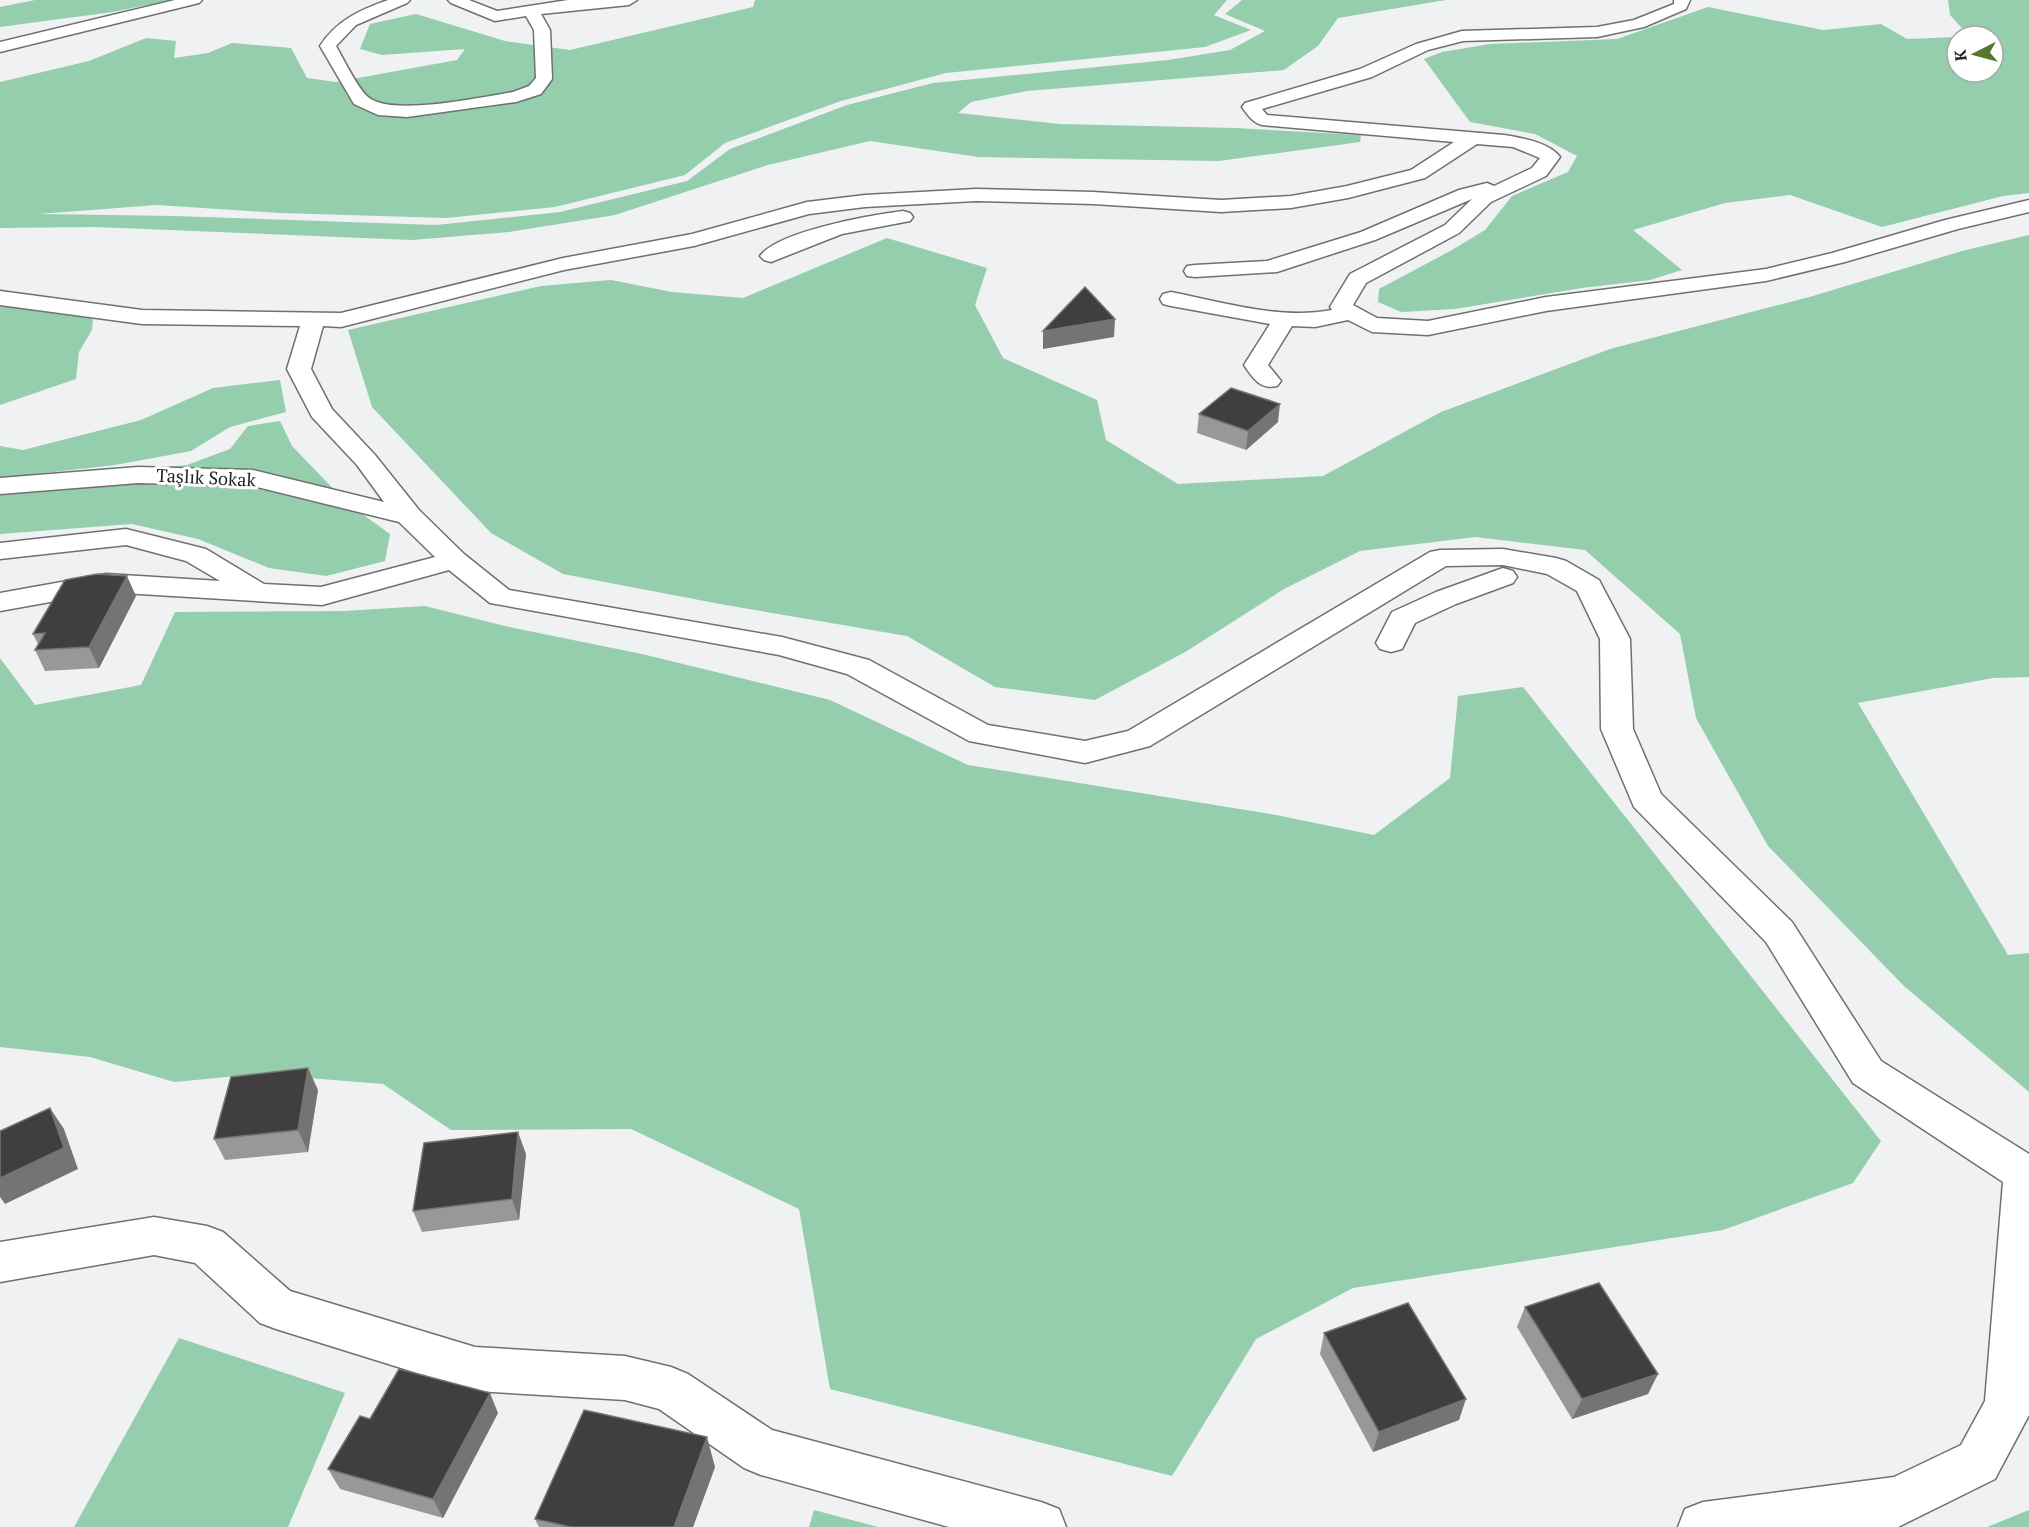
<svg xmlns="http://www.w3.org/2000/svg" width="2029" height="1527" font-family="'PT Serif',serif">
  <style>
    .green { fill: #94ceac }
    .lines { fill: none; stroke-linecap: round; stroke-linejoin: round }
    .minor-casing { stroke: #6e7071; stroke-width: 3 }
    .minor { fill: #fff; fill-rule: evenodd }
    .wall { fill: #989898 }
    .shaded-wall { fill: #757474 }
    .building { fill: #403e3e; stroke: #757474; stroke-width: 1.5 }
    .labels { text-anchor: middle; stroke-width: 6; stroke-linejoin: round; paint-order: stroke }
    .street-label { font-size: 18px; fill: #232424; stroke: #fff }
  </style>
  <rect width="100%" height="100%" fill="#f0f1f3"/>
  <!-- green -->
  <path class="green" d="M 35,0 L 171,0 L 113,12 L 0,27 L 0,7 Z
    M 755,0 L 1227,0 L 1214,15 L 1251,30 L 1205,47 L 946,73 L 841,101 L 725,143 L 685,175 L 555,207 L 446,218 L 280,213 L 157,205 L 38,214 L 175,216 L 436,225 L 560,212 L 687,181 L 730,149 L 847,105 L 933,83 L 1168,60 L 1230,50 L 1265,31 L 1225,14 L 1242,0 L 1446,0 L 1338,18 L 1318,46 L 1284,70 L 1027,91 L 971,102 L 958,113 L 1060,124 L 1235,128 L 1361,135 L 1360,142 L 1219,161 L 978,157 L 870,141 L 768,165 L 615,215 L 509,232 L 412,240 L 95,227 L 0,228 L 0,82 L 89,61 L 146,38 L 176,41 L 174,58 L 208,53 L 232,43 L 291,48 L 307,78 L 336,82 L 457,60 L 465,49 L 382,55 L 360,49 L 370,24 L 416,14 L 505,41 L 570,50 L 753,7 Z
    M 1948,0 L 2029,0 L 2029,193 L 2003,196 L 1882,227 L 1790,195 L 1725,203 L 1633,230 L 1682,270 L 1650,280 L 1582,288 L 1455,309 L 1401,312 L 1378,302 L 1379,289 L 1452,250 L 1485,230 L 1512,196 L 1568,172 L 1577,156 L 1535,134 L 1470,122 L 1424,59 L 1442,52 L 1490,44 L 1617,39 L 1708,7 L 1823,30 L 1881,24 L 1907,39 L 1957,37 L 1957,72 L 1993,72 L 1993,36 L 1969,36 L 1950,15 Z
    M 2029,235 L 2029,677 L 1993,678 L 1858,703 L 2008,955 L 2029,953 L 2029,1092 L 1904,986 L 1768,846 L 1696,718 L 1680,634 L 1585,550 L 1475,537 L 1360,551 L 1284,589 L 1187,651 L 1095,700 L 995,687 L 907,636 L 720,604 L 563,574 L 491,533 L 372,407 L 348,330 L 541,286 L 611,280 L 672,292 L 743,298 L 887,238 L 987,268 L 975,305 L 1003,358 L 1097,400 L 1106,440 L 1178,484 L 1323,476 L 1441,412 L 1610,349 L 1813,296 L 1962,251 Z
    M 0,306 L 93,318 L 92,330 L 79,352 L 76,379 L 0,405 Z
    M 280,380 L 286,412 L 230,427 L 191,451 L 115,465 L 0,478 L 0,446 L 23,450 L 141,420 L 213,388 Z
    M 280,421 L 292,446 L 347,503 L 390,534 L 385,561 L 326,576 L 269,568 L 198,539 L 132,524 L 0,534 L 0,489 L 187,465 L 230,449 L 248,426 Z
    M 425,606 L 509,627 L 642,654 L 830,700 L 968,765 L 1276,815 L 1374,835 L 1450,778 L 1458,696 L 1523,687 L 1881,1141 L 1853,1183 L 1723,1230 L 1353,1288 L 1256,1339 L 1172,1476 L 830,1389 L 799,1209 L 631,1129 L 451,1130 L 383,1084 L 260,1074 L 174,1082 L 90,1057 L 0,1047 L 0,658 L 35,705 L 141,685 L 175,612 L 344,611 Z
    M 179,1338 L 345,1393 L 288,1527 L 74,1527 Z
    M 814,1510 L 878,1527 L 809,1527 Z
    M 2029,1510 L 2029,1527 L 1987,1527 Z"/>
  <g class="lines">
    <defs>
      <path id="minor" d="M 175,0 L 202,0 L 199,3 L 0,52 L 0,42 Z
        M 388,0 L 410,0 L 407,3 L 356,25 L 336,46 C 343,58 358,89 368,97 C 391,117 481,97 513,92 L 529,86 L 536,78 L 534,30 L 526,16 L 495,21 L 451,3 L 448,0 L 469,0 L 497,11 L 568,0 L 637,0 L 629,5 L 541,14 L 550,30 L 552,79 L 541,94 L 516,102 L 407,117 L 378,115 L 354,104 L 320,46 C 337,20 360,10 388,0 Z
        M 1674,0 L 1690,0 L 1686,9 L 1644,27 L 1597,37 L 1463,41 L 1428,50 L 1372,77 L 1262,109 L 1267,115 L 1504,135 C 1521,138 1549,142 1560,157 L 1546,176 L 1491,202 L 1459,233 L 1366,283 L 1353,305 L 1377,318 L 1428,321 L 1546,297 L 1766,269 L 1832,253 L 1945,220 L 2029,200 L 2029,212 L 1958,229 L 1845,262 L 1766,281 L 1546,311 L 1428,335 L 1372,332 L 1348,320 L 1315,327 L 1292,326 L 1268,365 L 1281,381 L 1277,386 C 1260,390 1253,378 1244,365 L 1270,324 L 1171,306 L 1163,304 L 1160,299 L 1163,294 L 1171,292 C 1223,302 1279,320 1332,310 L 1330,307 L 1350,274 L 1445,225 L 1472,199 L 1375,240 L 1277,272 L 1195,277 L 1187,276 L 1184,271 L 1187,266 L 1195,265 L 1267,261 L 1361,232 L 1459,190 L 1487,183 L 1494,186 L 1532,168 L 1540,158 L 1513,147 L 1477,144 L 1425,178 L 1348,198 L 1291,208 L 1221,212 L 1093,204 L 976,201 L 865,207 L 809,214 L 694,246 L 564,270 L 341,327 L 323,326 L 311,369 L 332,409 L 375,455 L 419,510 L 464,554 L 509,590 L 782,637 L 869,660 L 988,725 L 1085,741 L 1128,731 L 1430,552 L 1440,550 L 1503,549 L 1556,558 L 1566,561 L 1599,580 L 1630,639 L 1633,729 L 1661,794 L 1792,922 L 1881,1061 L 2029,1154 L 2029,1415 L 1995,1479 L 1898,1527 L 1678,1527 L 1685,1509 L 1703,1502 L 1894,1477 L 1961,1445 L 1985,1401 L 2003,1182 L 1853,1083 L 1766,942 L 1634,807 L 1601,729 L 1600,639 L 1577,591 L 1547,574 L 1503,565 L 1446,566 L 1150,746 L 1085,763 L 969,741 L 847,674 L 779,655 L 490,603 L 449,570 L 322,605 L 106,592 L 0,611 L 0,593 L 106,574 L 220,581 L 186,561 L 126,545 L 0,559 L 0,543 L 126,529 L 206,549 L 264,584 L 321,587 L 435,557 L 399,522 L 253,486 L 138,483 L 0,494 L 0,478 L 138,467 L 253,470 L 384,502 L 357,465 L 312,417 L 287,369 L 300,326 L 142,324 L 0,305 L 0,291 L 142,310 L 341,313 L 563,258 L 692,234 L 807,202 L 865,195 L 976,189 L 1093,192 L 1221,200 L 1291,196 L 1347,186 L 1411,170 L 1454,142 L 1262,125 C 1253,123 1248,115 1242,107 L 1245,103 L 1360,69 L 1416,44 L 1462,31 L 1597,27 L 1634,20 L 1674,4 Z
        M 903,211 L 910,213 L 913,217 L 910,221 L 842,234 L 771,262 L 764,260 L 760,256 C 778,231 872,215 903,211 Z
        M 1503,568 L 1513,571 L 1517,577 L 1513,583 L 1456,604 L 1415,623 L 1402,649 L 1391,652 L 1380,649 L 1376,643 L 1392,612 L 1436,592 Z
        M 154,1217 L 207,1226 L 223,1232 L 290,1291 L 475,1347 L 625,1356 L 671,1367 L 688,1374 L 772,1430 L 1041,1502 L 1059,1509 L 1066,1527 L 949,1527 L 761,1475 L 744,1468 L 659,1409 L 625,1400 L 475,1391 L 276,1329 L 260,1323 L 195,1263 L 154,1255 L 0,1282 L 0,1242 Z"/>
    </defs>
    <!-- minor casing -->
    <use href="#minor" class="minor-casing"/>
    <!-- minor -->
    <use href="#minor" class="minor"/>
  </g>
  <!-- wall -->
  <path class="wall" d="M 1199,414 L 1278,422 L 1246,450 L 1197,433 Z
    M 136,596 L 99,668 L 45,671 L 35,650 L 38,644 L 33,634 Z
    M 318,1090 L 308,1152 L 225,1160 L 214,1139 Z
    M 526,1154 L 519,1220 L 422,1232 L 413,1211 Z
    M 1525,1307 L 1648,1394 L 1572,1419 L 1517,1327 Z
    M 1324,1333 L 1459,1420 L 1373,1452 L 1320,1354 Z
    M 498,1413 L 443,1518 L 340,1489 L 328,1469 L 370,1419 Z
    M 715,1467 L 693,1527 L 539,1527 L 535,1519 Z"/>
  <!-- shaded-wall -->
  <path class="shaded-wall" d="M 1115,319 L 1114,337 L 1043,349 L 1043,331 Z
    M 1280,404 L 1278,422 L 1246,450 L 1248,431 Z
    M 127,576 L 136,596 L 99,668 L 89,647 Z
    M 308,1068 L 318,1090 L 308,1152 L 298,1130 Z
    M 50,1108 L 64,1129 L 78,1169 L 5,1204 L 0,1197 L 0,1178 Z
    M 518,1132 L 526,1154 L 519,1220 L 512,1199 Z
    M 1658,1374 L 1648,1394 L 1572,1419 L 1582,1399 Z
    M 490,1393 L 498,1413 L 443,1518 L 433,1499 Z
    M 1466,1399 L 1459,1420 L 1373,1452 L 1379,1432 Z
    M 707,1437 L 715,1467 L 693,1527 L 674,1527 Z"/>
  <!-- building -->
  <path class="building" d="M 1085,287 L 1115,319 L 1043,331 Z
    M 1231,388 L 1280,404 L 1248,431 L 1199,414 Z
    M 97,574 L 127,576 L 89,647 L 35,650 L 45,633 L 33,634 L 65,580 Z
    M 308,1068 L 298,1130 L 214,1139 L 231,1077 Z
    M 50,1108 L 64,1148 L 0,1178 L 0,1131 Z
    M 518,1132 L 512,1199 L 413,1211 L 424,1143 Z
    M 1599,1283 L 1658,1374 L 1582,1399 L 1525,1307 Z
    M 1408,1303 L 1466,1399 L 1379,1432 L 1324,1333 Z
    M 399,1369 L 490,1393 L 433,1499 L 328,1469 L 360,1416 L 370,1419 Z
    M 584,1410 L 707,1437 L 674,1527 L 571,1527 L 535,1519 Z"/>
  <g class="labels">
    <!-- street labels -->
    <g class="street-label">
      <text transform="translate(206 478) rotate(3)" y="6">Taşlık Sokak</text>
    </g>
  </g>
  <!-- north arrow -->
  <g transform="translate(1975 54) rotate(264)"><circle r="28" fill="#ffffff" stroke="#a7a7a7" stroke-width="1.5"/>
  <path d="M0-4.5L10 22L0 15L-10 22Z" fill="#57772d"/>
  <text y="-9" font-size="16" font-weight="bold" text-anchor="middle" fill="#232424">K</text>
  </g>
</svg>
